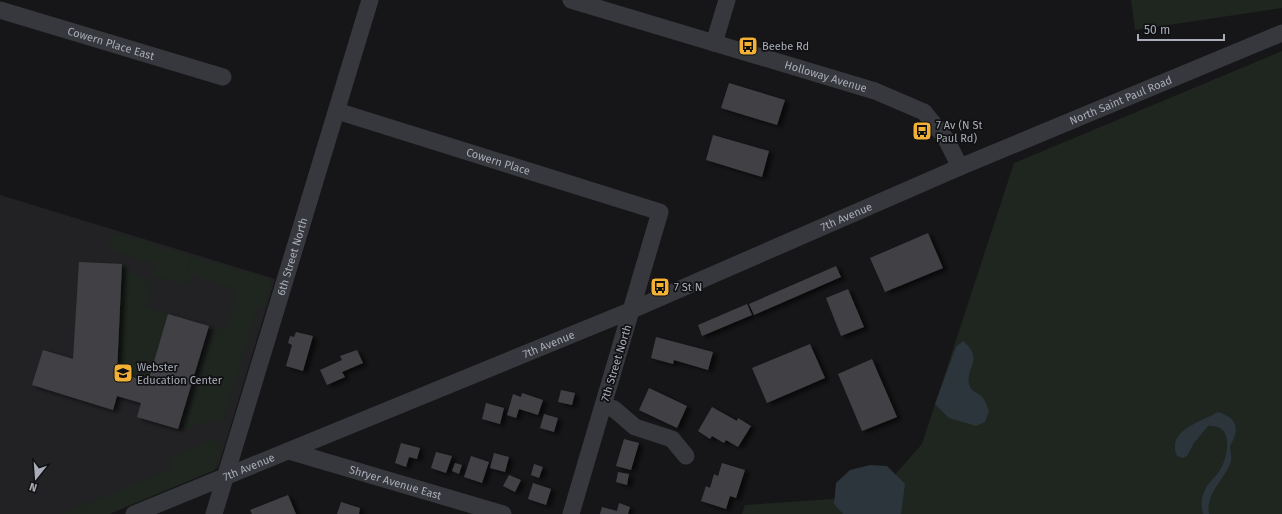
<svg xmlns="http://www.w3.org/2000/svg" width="1282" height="514" font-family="'Fira Sans',sans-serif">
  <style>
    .built { fill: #222225 }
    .green { fill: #1e261f }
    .water { fill: #2c353c }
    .building { fill: #404145; filter: url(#shadow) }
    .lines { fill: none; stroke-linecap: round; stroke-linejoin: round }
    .minor { stroke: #37383d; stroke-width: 17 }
    .labels { text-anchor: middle; stroke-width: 3.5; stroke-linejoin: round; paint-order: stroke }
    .street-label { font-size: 11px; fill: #a8adb8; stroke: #111113 }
    .poi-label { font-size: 11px; fill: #a8adb8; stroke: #111113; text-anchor: start }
  </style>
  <defs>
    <filter id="shadow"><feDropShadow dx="4.5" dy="2.5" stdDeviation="2" flood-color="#0009"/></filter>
  </defs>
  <rect width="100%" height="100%" fill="#161618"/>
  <!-- built -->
  <path class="built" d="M 0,195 L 275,279 L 218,468 L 109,514 L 0,514 Z"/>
  <!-- green -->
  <path class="green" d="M 1131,0 L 1282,0 L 1282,8 L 1135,30 Z
    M 1282,51 L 1282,514 L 742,514 L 745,505 L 876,496 L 922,444 L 1014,163 Z
    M 113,232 L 190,256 L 186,270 L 193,272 L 188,286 L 153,275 L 155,267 L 153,263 L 108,249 Z
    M 192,256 L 272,280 L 265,306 L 257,307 L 224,420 L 201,423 L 183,430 L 214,327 L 226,330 L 237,289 L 193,276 L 194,272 L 187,269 Z
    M 122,264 L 153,285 L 146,307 L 168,314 L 148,382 L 117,372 Z
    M 211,440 L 223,443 L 215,470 L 109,514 L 62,514 L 172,468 L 169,458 Z"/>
  <!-- water -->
  <path class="water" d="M 963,341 C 985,359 965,368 969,384 C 971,392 977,392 982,397 C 986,401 987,406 989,411 L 985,422 L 976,426 L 949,418 L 935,404 L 956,347 Z
    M 1218,412 C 1231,416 1240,423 1234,438 C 1233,441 1231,443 1230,446 C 1230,451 1232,456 1231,461 C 1225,480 1205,493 1209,514 L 1203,514 C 1201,506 1201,497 1205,490 C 1208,482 1216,477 1220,470 C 1229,455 1234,423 1208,426 L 1194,443 L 1187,456 L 1183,458 L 1177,456 C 1166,430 1201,422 1218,412 Z
    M 870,465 L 887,466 L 905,484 L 901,514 L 843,514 L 834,504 L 836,483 L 850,470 Z"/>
  <!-- building -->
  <path class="building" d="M 729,83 L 785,100 L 777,125 L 721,108 Z
    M 713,135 L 769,151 L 762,177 L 706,160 Z
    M 928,233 L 943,268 L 885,292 L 870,258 Z
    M 79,262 L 122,264 L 117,372 L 148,382 L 168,314 L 209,326 L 178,429 L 137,417 L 141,403 L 117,396 L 113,410 L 32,385 L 43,350 L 73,359 Z
    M 836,266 L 841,277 L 754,315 L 749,304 Z
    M 848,289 L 864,327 L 841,336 L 826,298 Z
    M 747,304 L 752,315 L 702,336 L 698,325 Z
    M 296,332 L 313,336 L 303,371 L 286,366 L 292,345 L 288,343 L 290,336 L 294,337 Z
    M 656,337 L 713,352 L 708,370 L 674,360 L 673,364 L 651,358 Z
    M 810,344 L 825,378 L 767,403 L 752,368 Z
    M 357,350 L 363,363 L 342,372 L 345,377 L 327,385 L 320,370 L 342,360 L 340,356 Z
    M 872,359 L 897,417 L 862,431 L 838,374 Z
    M 649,388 L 687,406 L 677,428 L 639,410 Z
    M 561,390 L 575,393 L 572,405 L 558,402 Z
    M 522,393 L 543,400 L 538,415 L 519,409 L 516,418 L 507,415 L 513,394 L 521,397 Z
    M 486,403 L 504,408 L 500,424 L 482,419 Z
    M 712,407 L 737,421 L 738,418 L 751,426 L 738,447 L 726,440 L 724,443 L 712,436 L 710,439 L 698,431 Z
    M 544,414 L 558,418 L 554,432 L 540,428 Z
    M 624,439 L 639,443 L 631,470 L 616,466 Z
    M 401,443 L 420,448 L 417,459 L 409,457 L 406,467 L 395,463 Z
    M 436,452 L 452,456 L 446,473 L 431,468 Z
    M 494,453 L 509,457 L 505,472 L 490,468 Z
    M 471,456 L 489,462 L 482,483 L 464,477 Z
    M 455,463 L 462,465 L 459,474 L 452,471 Z
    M 722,463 L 745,470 L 736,498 L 730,496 L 726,509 L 701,501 L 706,486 L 710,488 L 714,474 L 718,476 Z
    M 534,464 L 543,467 L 539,478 L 531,475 Z
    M 618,472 L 629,474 L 627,485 L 616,482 Z
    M 509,475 L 521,480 L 515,492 L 503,486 Z
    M 533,483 L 551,489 L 546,505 L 528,499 Z
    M 288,495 L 296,514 L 252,514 L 250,510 Z
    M 341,502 L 360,508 L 359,514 L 337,514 Z
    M 619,503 L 630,507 L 628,514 L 600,514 L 602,507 L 617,511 Z"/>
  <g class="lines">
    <!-- minor -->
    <g class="minor">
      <path id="s1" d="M 571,0 L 875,91 L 924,112 L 946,139 L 960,167"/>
      <path id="s2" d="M 0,10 L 223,77"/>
      <path d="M 714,43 L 727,0"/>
      <path id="s3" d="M 337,111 L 660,212 L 571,514"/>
      <path d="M 604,406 L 614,409 L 635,427 L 672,439 L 686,456"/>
      <path id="s4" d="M 289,451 L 503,514"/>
      <path id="s5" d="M 134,514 L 632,310 L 960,167 L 1282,33"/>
      <path id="s6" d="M 214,514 L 370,0"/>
    </g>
  </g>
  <!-- icons -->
  <defs>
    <symbol id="bus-square" viewBox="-11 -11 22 22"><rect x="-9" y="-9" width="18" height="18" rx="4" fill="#f2b134" stroke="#111113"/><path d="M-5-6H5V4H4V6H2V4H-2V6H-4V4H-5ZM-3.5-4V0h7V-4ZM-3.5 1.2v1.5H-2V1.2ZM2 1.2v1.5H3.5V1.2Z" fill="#111"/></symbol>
    <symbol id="school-square" viewBox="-11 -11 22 22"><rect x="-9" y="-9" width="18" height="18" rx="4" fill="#f2b134" stroke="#111113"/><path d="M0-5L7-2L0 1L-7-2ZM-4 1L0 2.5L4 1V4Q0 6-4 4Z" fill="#111"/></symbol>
  </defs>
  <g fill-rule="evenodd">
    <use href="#bus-square" x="737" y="35" width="22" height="22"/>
    <use href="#bus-square" x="911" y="120" width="22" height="22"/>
    <use href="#bus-square" x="649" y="276" width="22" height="22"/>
    <use href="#school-square" x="112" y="362" width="22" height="22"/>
  </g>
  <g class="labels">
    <!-- street labels -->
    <g class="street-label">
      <text dy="4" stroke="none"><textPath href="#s2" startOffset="116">Cowern Place East</textPath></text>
      <text dy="4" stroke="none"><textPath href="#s1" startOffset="266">Holloway Avenue</textPath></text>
      <text dy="4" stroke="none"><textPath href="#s5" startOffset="1070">North Saint Paul Road</textPath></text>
      <text dy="4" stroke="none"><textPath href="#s3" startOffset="169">Cowern Place</textPath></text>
      <text dy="4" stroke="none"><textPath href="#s5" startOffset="772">7th Avenue</textPath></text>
      <text dy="4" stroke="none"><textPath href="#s6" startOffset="269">6th Street North</textPath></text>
      <text dy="4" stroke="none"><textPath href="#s5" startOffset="448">7th Avenue</textPath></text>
      <text transform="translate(616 363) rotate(-73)" y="4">7th Street North</text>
      <text dy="4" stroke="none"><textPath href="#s5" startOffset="124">7th Avenue</textPath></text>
      <text dy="4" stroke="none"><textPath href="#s4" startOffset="111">Shryer Avenue East</textPath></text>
    </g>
    <!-- poi labels -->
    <g class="poi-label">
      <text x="762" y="50">Beebe Rd</text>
      <text x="936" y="129">7 Av (N St<tspan x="936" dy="13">Paul Rd)</tspan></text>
      <text x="674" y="291">7 St N</text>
      <text x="137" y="371">Webster<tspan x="137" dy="13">Education Center</tspan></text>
    </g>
  </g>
  <!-- north arrow -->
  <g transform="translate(36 478) rotate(197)" stroke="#111113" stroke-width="3" paint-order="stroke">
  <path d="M0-3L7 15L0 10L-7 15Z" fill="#a8adb8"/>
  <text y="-6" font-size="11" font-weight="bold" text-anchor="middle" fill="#a8adb8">N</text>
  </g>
  <!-- scale -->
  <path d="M1138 34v6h86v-6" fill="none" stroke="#a8adb8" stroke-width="2"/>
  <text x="1144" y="34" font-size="12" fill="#a8adb8" stroke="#111113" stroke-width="3" paint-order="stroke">50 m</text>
</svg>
